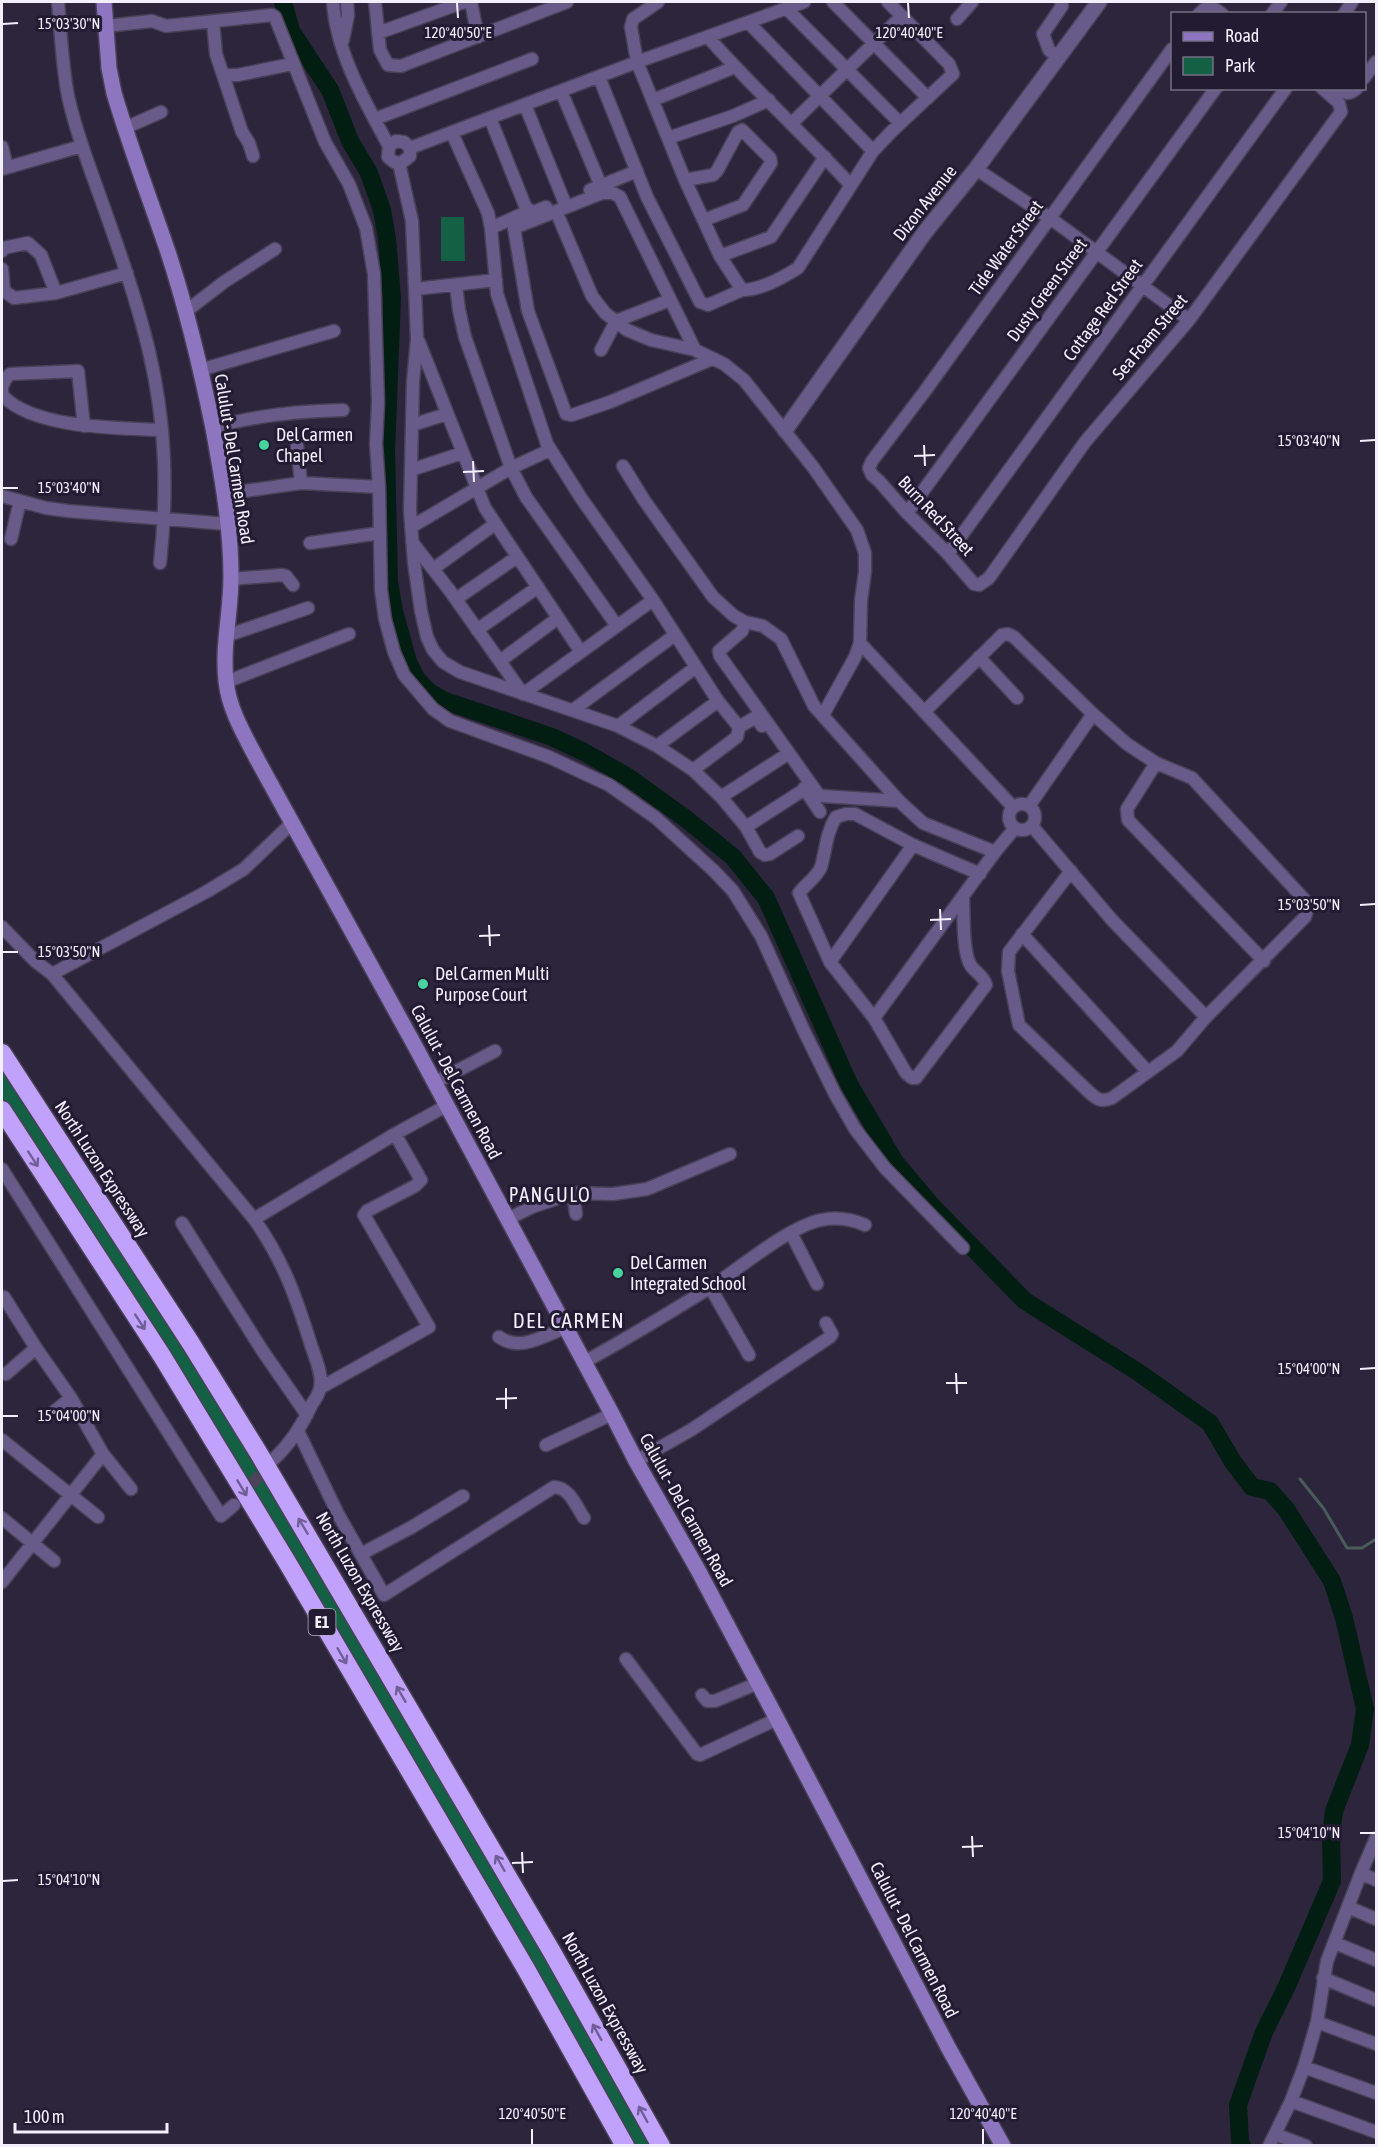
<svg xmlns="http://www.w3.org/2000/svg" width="1378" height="2147" font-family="'Asap Condensed',sans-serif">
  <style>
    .green { fill: #136044 }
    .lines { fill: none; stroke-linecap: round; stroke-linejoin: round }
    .stream { stroke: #4a5c59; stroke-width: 3 }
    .river { stroke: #021d12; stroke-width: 18 }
    .minor-tunnel { stroke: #4a4359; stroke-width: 12; stroke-dasharray: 12 6; stroke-linecap: butt }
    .minor-casing { stroke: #484157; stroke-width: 15 }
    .tertiary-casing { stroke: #484157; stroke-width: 18 }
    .secondary-casing { stroke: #484157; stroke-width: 18 }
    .motorway-casing { stroke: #484157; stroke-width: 21 }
    .minor { stroke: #695b89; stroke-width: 12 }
    .tertiary { stroke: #695b89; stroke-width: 15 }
    .secondary { stroke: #8e75bf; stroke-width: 15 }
    .motorway { stroke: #c0a2fd; stroke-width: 18 }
    .oneway { stroke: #715e98 }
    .ticks { fill: none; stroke: #f3efff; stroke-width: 2 }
    .poi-dot { fill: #47d49e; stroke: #221b32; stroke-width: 2 }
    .labels { text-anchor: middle; stroke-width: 6; stroke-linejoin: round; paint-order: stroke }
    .shield { fill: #221b32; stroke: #b4afc2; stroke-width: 1.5 }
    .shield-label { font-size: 16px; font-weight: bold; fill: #f3efff }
    .street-label { font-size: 18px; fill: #f3efff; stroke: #221b32 }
    .poi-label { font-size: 18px; fill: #f3efff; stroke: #221b32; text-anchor: start }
    .neighbourhood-label { font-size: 20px; letter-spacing: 1.5px; fill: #f3efff; stroke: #221b32 }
    .quarter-label { font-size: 21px; letter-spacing: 1.5px; fill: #f3efff; stroke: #221b32 }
    .ticks-label { font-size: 15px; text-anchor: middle; fill: #f3efff; stroke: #221b32; stroke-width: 6; stroke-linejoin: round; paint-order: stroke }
  </style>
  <rect width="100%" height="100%" fill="#2c253c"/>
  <!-- green -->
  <path class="green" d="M 441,217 L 464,217 L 465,261 L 441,261 Z
    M 2,1060 L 213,1392 L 421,1738 L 653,2145 L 632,2145 L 99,1249 L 2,1098 Z"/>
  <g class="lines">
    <!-- stream -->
    <path class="stream" d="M 1300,1479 L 1324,1509 L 1347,1548 L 1362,1548 L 1376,1539"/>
    <!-- river -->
    <path class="river" d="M 283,2 L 291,31 L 330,90 L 350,141 L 369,173 L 382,210 L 387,239 L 392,298 L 386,451 L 389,582 L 394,611 L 408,662 L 416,678 L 429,692 L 445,701 L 552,737 L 584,752 L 628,777 L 685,818 L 733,857 L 766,898 L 849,1084 L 895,1162 L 933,1207 L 1025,1301 L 1138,1372 L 1210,1423 L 1233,1462 L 1252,1487 L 1270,1491 L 1286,1509 L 1332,1581 L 1344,1618 L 1365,1709 L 1360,1745 L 1334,1811 L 1331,1836 L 1332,1881 L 1286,1988 L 1264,2032 L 1238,2105 L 1240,2141 L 1242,2146"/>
    <!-- minor-tunnel -->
    <path class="minor-tunnel" d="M 240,1498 L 270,1463"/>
    <defs>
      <path id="minor" d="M 58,2 C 61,33 62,65 68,96 C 75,129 87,160 98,191 C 117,244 136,297 149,351 C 166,424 168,490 160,563
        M 333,2 C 336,52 365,102 389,146 L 388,157 L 394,162 L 401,163 L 410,156 L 410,148 L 404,142 L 396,141 L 389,146
        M 375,2 L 380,50 L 388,65 L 401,66 L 567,2
        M 471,2 L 478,37
        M 658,2 L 633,19 L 631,27 L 637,62 L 685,180 L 720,256 L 742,290 C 761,290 782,278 798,268 L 873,151 L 893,130 L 953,74 L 949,64 L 888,2
        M 833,2 L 928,98
        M 786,8 L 900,123
        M 1199,14 L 1209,5 L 1222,14
        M 1272,14 L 1281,2
        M 1344,14 L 1352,2
        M 957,19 L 972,2
        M 213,22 L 216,54 L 242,132 L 249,143 L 253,156
        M 748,22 L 873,151
        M 106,26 L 152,21 L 166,26 L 272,15 L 275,17 L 325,142 L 349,184 L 366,228 L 374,274 L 378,403 L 376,444 L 379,487
        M 378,33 L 464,2
        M 708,37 C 752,87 801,132 847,181 L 852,182
        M 343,40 L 348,15 L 347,2
        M 1172,49 L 925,391 L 872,461 L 869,468 L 872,475 L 879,481 L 907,513 L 948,554 L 974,584 L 979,585 L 989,578 L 1085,442 L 1189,320 L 1341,112 L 1339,103 L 1322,88
        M 1059,57 L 1049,50 L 1043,34 L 1062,6 L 1061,2
        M 223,75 L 238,75 L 292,64
        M 599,77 L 647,197 L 700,302 L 708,305 L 742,290
        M 1364,78 L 1376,62
        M 1337,88 C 1344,94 1350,95 1357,88
        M 561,91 L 601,186
        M 653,100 L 735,67
        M 525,105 L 564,201
        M 490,118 L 526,208 L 534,212 L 546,207
        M 375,119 L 532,59
        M 792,123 L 902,16
        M 125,128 L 161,112
        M 452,133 L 488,213 L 491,228 L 497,294 L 547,444 L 581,498 L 653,600 L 718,701 L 739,727 L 737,737 L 693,770
        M 668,138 L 733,116 L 769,100
        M 2,147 L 7,167
        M 410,148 L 637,62 L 804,2
        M 399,163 L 412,221 L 415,289 L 496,280
        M 2,169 L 82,146
        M 976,169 L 1050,218 L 1189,320
        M 685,180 L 713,175 L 717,171 L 738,132 L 742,130 L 770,158 L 771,163 L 743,205 L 704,220
        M 590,190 L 637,171
        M 556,211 L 592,296 L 605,313 L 627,330 L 651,340 L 695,350 L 724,364 L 744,380 L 813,467 L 857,530 L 865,553 L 865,572 L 861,600 L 860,643 L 855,657 L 823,715
        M 491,228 L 529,211
        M 2,251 L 3,248 L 28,243 L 41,255 L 56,293
        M 720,256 L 771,237 L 825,157
        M 2,269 L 4,291 L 14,298 L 56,293 L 127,273
        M 456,285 L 459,310 L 465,337 L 511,468 L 526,497 L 617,626
        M 415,289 L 417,339 L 413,382 L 410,510 L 414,563 L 421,611 L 427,637 L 433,650 L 443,662 L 460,672 L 618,726 L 657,746 L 693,770 L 721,797 L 746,827 L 760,852 L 765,855 L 770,854 L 798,836
        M 185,312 L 224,282 L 275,249
        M 419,342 L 485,508 L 581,652
        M 601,350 L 616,321 L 670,300
        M 695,350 L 620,197 L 613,193 L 602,193 L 514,228 L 528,311 L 566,414 L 572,415 L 610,402 L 712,359
        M 200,370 L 334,331
        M 412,425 L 447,414
        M 84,426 L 78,371 L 10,374 L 5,380 L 2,387 L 2,395 C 33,429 119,428 162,430
        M 212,428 C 255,415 299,411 343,410
        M 297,445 L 301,483
        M 623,466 L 644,500 L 713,597 L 734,616 L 745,622 L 763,626 L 781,639 L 814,706 L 899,801 L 923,823 L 995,852
        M 411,470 L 462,453
        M 224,494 L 301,483 L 379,487 L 381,590 L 385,619 L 394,652 L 404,675 L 433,709 L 450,721 L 549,757 L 609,785 L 656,818 L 714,871 L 733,891 L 761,936 L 804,1031 L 835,1094 L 855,1129 L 885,1168 L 963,1248
        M 2,496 L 46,508 L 68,511 L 227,524
        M 907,513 L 1216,88
        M 411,527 L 511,468 L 550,450
        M 11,539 L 20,501
        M 412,542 L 450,591 L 523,694 L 653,600
        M 310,543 L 380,533
        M 948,554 L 1286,88
        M 433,569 L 495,524
        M 231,579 L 282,575 L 286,576 L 293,585
        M 456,599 L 517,557
        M 745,622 L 742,631 L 719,651 L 720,656 L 818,794 L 822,796 L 899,801
        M 477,630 L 538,587
        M 226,636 L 308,608
        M 860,643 L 1013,807
        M 979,657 L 1017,698
        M 500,661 L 558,618
        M 226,682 L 349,634
        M 573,710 L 675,635
        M 924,712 L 1002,635 L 1008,634 L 1014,637 L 1093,714 L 1127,744 L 1156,763 L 1192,778 L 1304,899 L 1308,907 L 1305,917 L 1206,1017 L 1177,1051 L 1112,1098 C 1102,1102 1098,1100 1090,1093 L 1019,1025 L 1008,971 L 1009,952 L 1071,871
        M 618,726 L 696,667
        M 739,727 L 756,717 L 762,726
        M 657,746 L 718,701
        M 1156,763 L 1127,809 L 1128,820 L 1264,961
        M 804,788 L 820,812
        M 721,797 L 783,757
        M1009 817a13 13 0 1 1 26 0a13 13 0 1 1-26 0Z
        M 1029,806 L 1093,714
        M 1032,826 L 1112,920 L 1206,1017
        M 746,827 L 805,789
        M 963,897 C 964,914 962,952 971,966 C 976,973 984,976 986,985 L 919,1074 L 916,1078 L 912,1078 L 906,1073 L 874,1018 L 830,962 L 799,893 C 805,885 817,877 821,867 C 826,850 826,833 836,817 L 846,814 L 855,814 L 913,845 L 980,874
        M 2,927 L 35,961 L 52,974 L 254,1219 C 284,1261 297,1300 312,1348 C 316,1360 323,1376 320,1388 C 319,1393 315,1400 312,1404 C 302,1426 290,1444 273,1460
        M 1022,934 L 1148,1072
        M 830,962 L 913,845
        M 52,974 L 206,892 L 244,869 L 293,822
        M 874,1018 L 995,852 L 1015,828
        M 434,1083 L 495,1051
        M 2,1169 L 221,1516 L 234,1505
        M 573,1193 L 576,1214
        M 254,1219 L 395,1134 L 446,1106
        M 508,1219 L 532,1207 L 573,1193 L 613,1194 L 647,1189 L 730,1154
        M 182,1223 L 262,1350 L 307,1415
        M 791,1233 L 817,1284
        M 710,1287 L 749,1355
        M 2,1299 L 4,1297 L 36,1348 L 71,1398 L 103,1454 L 131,1489
        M 499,1337 C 520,1352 543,1336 565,1328
        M 584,1362 C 627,1339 669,1313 711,1287 C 740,1268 788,1227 821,1220 C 836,1217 851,1219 865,1225
        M 6,1374 L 36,1348
        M 320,1388 L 429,1327 L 364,1215 L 367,1211 L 415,1186 L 421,1180 L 395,1134
        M 51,1414 L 71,1398
        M 298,1431 L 338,1514 L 384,1595 L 554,1487 C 570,1488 576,1506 584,1518
        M 2,1440 L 98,1517
        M 546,1445 L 612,1414
        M 636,1461 L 691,1430 L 830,1337 L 832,1334 L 826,1323
        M 2,1518 L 54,1561
        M 361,1554 L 412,1527 L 463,1496
        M 2,1582 L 103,1454
        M 626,1659 L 697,1754 L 700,1755 L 777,1719
        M 702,1695 L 707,1701 L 715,1701 L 758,1683
        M 1376,1838 L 1361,1873 L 1327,1961 L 1317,2022 L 1376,2044
        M 1361,1873 L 1376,1880
        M 1348,1907 L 1376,1919
        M 1335,1943 L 1376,1960
        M 1323,1978 L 1376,2000
        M 1317,2022 L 1304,2067 L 1291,2101 L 1376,2132
        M 1304,2067 L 1376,2093
        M 1291,2101 L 1275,2134 L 1306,2146
        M 1269,2146 L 1275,2134"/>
      <path id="tertiary" d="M 785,430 L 925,232 L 976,169 L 1099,2"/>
      <path id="secondary" d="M 104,2 L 109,68 L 114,93 C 130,147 150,199 168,252 C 187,310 201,369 213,428 C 222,477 231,527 231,577 C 231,612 222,646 226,681 C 229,710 245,736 258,761 L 415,1046 L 612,1414 L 636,1461 L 698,1570 L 777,1719 L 948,2047 L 1003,2146"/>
      <path id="motorway" d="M 2,1053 L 190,1342 L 258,1452 L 552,1952 L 661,2146
        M 2,1110 L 162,1356 L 287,1562 L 526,1969 L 625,2146"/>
    </defs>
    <!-- minor casing -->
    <use href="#minor" class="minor-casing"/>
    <!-- tertiary casing -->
    <use href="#tertiary" class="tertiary-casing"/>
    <!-- secondary casing -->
    <use href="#secondary" class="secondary-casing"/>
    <!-- motorway casing -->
    <use href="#motorway" class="motorway-casing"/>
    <!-- minor -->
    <use href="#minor" class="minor"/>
    <!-- tertiary -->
    <use href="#tertiary" class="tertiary"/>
    <!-- secondary -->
    <use href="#secondary" class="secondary"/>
    <!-- motorway -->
    <use href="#motorway" class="motorway"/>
  </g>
  <!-- one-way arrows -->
  <defs><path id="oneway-shaft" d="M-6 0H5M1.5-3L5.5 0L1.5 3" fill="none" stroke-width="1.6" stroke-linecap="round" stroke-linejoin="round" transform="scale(1.5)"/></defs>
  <g class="oneway">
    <use href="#oneway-shaft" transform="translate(33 1159) rotate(57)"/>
    <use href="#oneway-shaft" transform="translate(140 1322) rotate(57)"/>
    <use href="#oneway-shaft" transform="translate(242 1488) rotate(59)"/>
    <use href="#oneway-shaft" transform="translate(303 1526) rotate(-121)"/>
    <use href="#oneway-shaft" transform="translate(342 1656) rotate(60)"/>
    <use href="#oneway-shaft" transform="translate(401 1694) rotate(-120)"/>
    <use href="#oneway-shaft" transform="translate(500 1863) rotate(-120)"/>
    <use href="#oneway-shaft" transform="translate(597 2032) rotate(-119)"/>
    <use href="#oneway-shaft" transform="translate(643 2114) rotate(-119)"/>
  </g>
  <!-- ticks -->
  <path class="ticks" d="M 457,3 L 458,18M 908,3 L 909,18M 3,24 L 18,23M 1360,441 L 1375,440M 924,445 L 925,466M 914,456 L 935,455M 473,461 L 474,482M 463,472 L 484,471M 3,488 L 18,488M 1360,905 L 1375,904M 940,909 L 941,930M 930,920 L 951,919M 489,925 L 490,946M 479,936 L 500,935M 3,952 L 18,952M 1360,1369 L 1375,1368M 956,1373 L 957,1394M 946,1383 L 967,1383M 506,1388 L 506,1409M 496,1399 L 517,1398M 3,1416 L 18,1416M 1360,1833 L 1375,1833M 972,1836 L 973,1857M 962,1847 L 983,1846M 522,1852 L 523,1873M 512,1863 L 533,1862M 3,1881 L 18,1880M 532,2129 L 532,2144M 983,2129 L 983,2144"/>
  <!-- markers -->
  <g class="poi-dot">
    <circle cx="264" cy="445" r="6"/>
    <circle cx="423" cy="984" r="6"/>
    <circle cx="618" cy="1273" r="6"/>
  </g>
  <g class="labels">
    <!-- shield labels -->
    <rect class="shield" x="308.5" y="1609" width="27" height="26" rx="4.5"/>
    <g class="shield-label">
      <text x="322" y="1628">E1</text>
    </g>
    <!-- street labels -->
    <g class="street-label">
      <text transform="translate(925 203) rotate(-52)" y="6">Dizon Avenue</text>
      <text transform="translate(1006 248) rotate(-54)" y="6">Tide Water Street</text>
      <text transform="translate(1047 290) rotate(-54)" y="6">Dusty Green Street</text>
      <text transform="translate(1103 310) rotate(-54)" y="6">Cottage Red Street</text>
      <text transform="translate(1150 337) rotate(-50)" y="6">Sea Foam Street</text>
      <text transform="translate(234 459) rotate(81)" y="6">Calulut - Del Carmen Road</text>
      <text transform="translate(936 516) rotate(47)" y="6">Burn Red Street</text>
      <text transform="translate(456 1082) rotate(62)" y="6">Calulut - Del Carmen Road</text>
      <text transform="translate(102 1169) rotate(57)" y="6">North Luzon Expressway</text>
      <text transform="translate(686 1510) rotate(61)" y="6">Calulut - Del Carmen Road</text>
      <text transform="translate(360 1582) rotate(60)" y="6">North Luzon Expressway</text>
      <text transform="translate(914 1940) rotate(63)" y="6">Calulut - Del Carmen Road</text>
      <text transform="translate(605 2003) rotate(61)" y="6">North Luzon Expressway</text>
    </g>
    <!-- poi labels -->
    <g class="poi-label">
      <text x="276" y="441">Del Carmen<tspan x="276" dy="21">Chapel</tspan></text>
      <text x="435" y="980">Del Carmen Multi<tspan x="435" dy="21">Purpose Court</tspan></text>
      <text x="630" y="1269">Del Carmen<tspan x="630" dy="21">Integrated School</tspan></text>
    </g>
    <!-- neighbourhood labels -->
    <g class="neighbourhood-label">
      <text x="550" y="1202">PANGULO</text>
    </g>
    <!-- quarter labels -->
    <g class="quarter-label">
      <text x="569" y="1328">DEL CARMEN</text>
    </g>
  </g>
  <g class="ticks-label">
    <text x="69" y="29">15°03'30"N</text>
    <text x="458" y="38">120°40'50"E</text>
    <text x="909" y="38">120°40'40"E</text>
    <text x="1309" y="446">15°03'40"N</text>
    <text x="69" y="493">15°03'40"N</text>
    <text x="1309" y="910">15°03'50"N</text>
    <text x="69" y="957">15°03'50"N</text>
    <text x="1309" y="1374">15°04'00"N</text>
    <text x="69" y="1421">15°04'00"N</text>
    <text x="1309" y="1838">15°04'10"N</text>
    <text x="69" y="1885">15°04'10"N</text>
    <text x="532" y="2119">120°40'50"E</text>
    <text x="983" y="2119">120°40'40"E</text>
  </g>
  <!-- border -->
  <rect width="1378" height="2147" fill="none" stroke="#f3efff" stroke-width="6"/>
  <!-- legend -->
  <rect x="1171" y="12" width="195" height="78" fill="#221b32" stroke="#767084" stroke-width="1.5"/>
  <rect x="1183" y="32" width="30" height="9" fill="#8e75bf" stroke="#767084" stroke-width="1.5"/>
  <text x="1225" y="42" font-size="18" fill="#f3efff">Road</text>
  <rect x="1183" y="57" width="30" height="18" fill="#136044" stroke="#767084" stroke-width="1.5"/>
  <text x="1225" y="72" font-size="18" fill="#f3efff">Park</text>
  <!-- scale -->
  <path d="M15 2123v9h152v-9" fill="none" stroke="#f3efff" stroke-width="3"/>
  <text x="24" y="2123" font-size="18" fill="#f3efff" stroke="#221b32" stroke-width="4.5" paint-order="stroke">100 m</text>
</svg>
